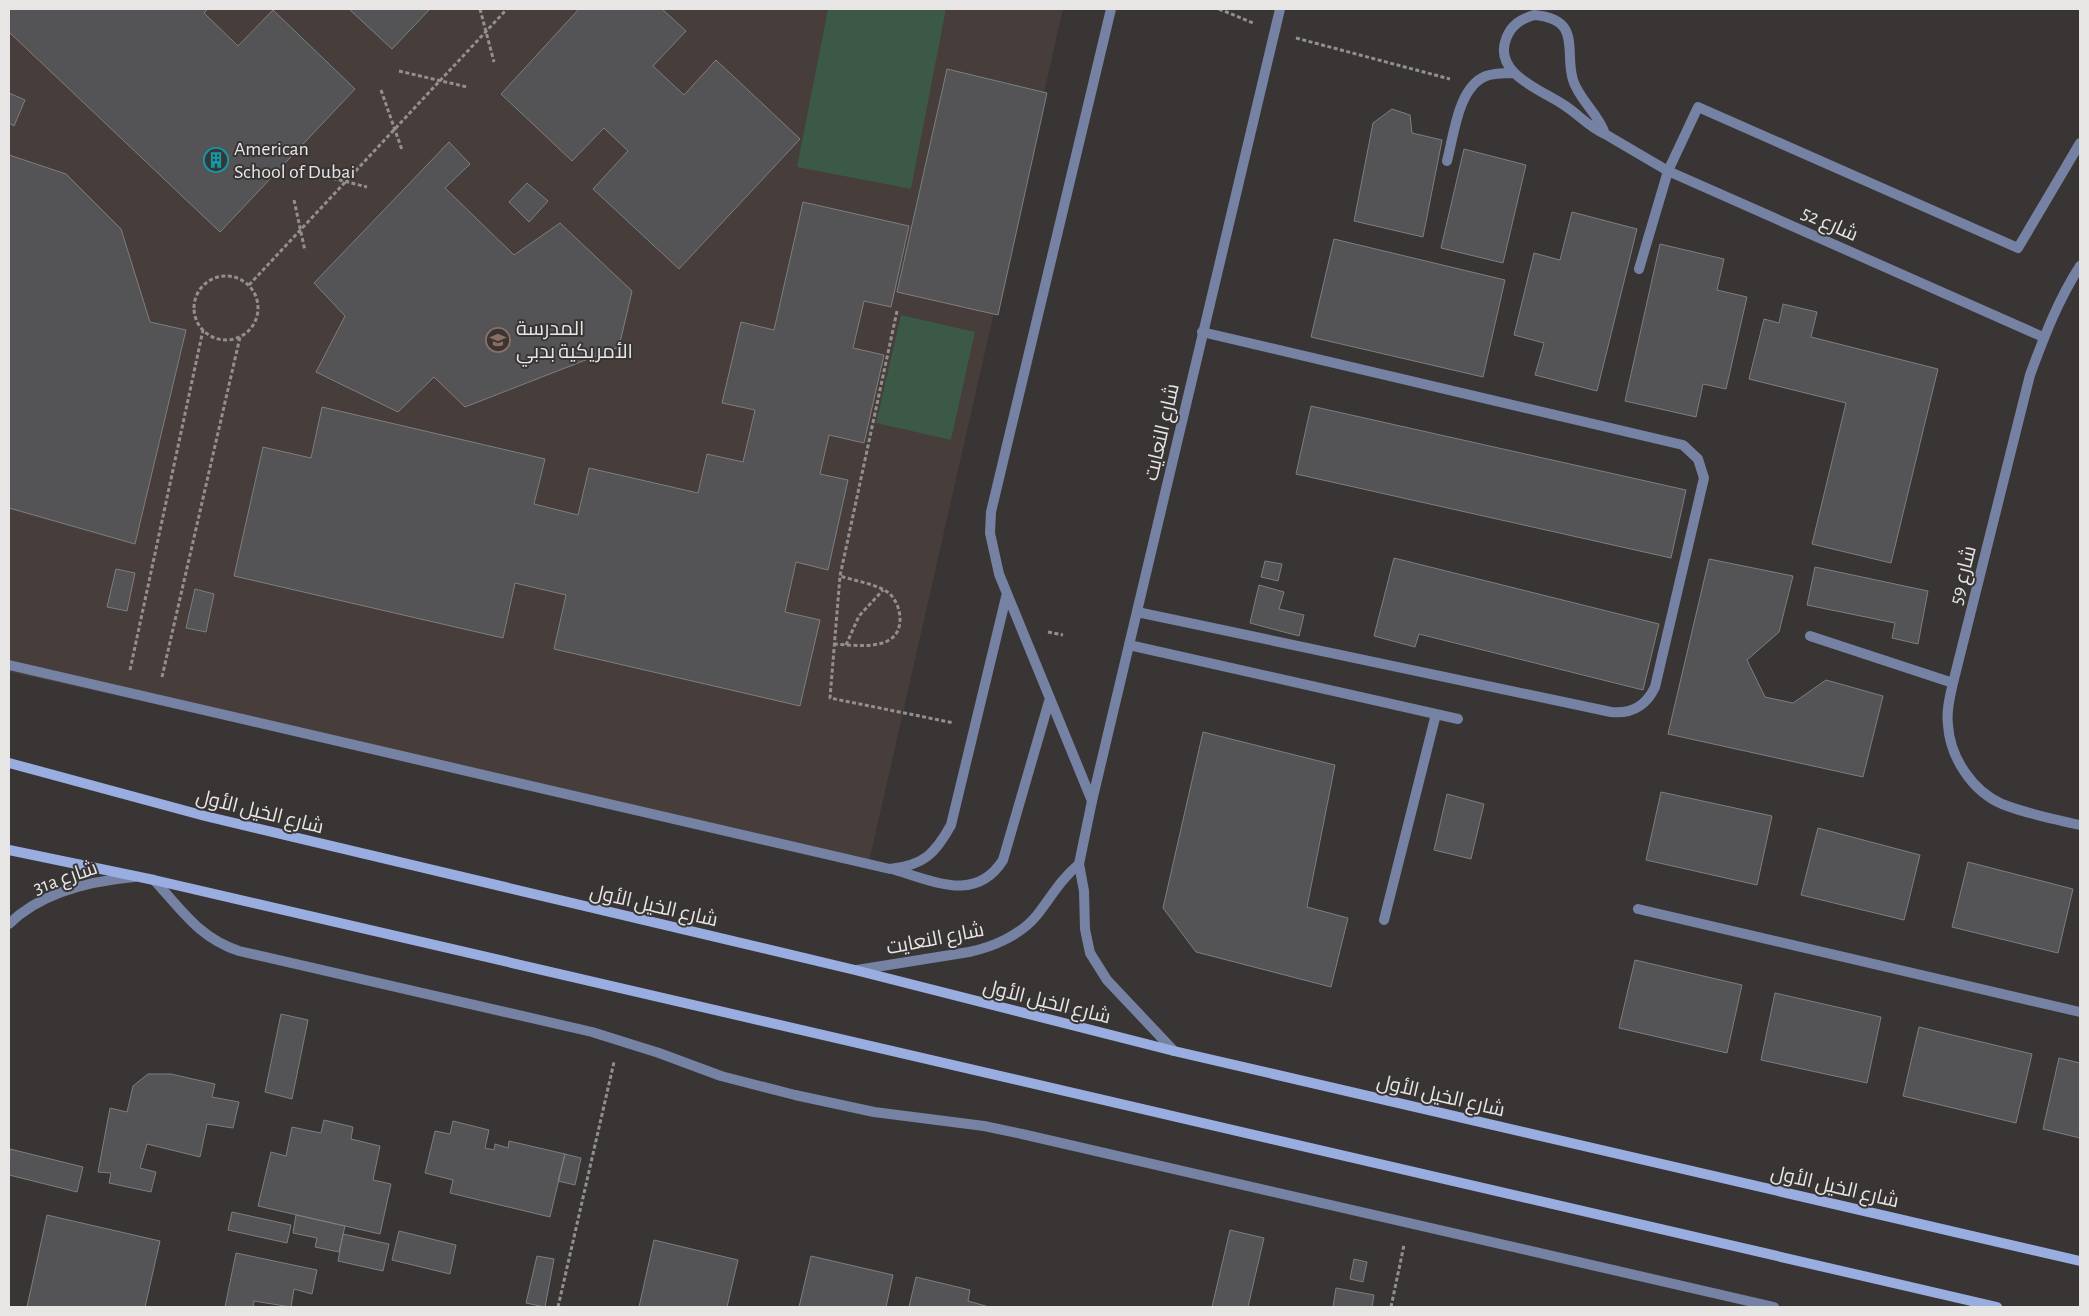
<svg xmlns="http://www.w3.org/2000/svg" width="2089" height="1316" font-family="'Alegreya Sans',Cairo,sans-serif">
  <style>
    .built { fill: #473d3a }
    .green { fill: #3c5846 }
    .building { fill: #545457; stroke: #7e7e81 }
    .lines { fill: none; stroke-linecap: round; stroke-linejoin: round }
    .path { stroke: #92908f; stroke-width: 3; stroke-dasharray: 4 2.5; stroke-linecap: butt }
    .service { stroke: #7682a3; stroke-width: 10 }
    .minor { stroke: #7682a3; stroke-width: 10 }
    .tertiary { stroke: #7682a3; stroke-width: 10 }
    .secondary { stroke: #9aade0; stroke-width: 10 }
    .labels { text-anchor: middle; stroke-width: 4; stroke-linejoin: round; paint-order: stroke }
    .poi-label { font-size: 20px; fill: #e8e6e5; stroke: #383534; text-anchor: start }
    .street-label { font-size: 20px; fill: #e8e6e5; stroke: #383534 }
  </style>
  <rect width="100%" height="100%" fill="#383534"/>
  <!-- built -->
  <path class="built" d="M 9,9 L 1063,9 L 869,862 L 9,672 Z"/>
  <!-- green -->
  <path class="green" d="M 828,9 L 946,9 L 911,189 L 797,167 Z
    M 901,315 L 975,332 L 951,440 L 876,423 Z"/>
  <!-- building -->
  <path class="building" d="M 9,9 L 208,9 L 204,13 L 238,46 L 273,10 L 355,89 L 220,232 L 9,32 Z
    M 349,9 L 430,9 L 392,49 Z
    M 579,9 L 662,9 L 686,31 L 653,66 L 684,95 L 716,60 L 800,139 L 679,269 L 593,189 L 628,151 L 604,128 L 572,161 L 501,94 Z
    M 947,69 L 1047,93 L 998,315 L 897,292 Z
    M 9,93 L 25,100 L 14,126 L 9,123 Z
    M 1392,109 L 1410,115 L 1412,133 L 1442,140 L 1423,237 L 1354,221 L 1373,123 Z
    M 449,142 L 470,164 L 445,188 L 514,255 L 560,223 L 632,291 L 619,347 L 465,407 L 434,377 L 398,412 L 316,372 L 345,316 L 314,283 Z
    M 1464,149 L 1526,165 L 1503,263 L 1441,248 Z
    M 9,155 L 66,174 L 121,229 L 150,322 L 186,330 L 135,544 L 9,508 Z
    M 527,183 L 548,201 L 529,222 L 509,202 Z
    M 803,202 L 909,226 L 891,307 L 864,301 L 853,348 L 884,355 L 864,443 L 829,435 L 820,474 L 848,480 L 828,570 L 796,562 L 785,612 L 820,620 L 800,706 L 554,649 L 566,595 L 515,583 L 503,638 L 234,576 L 263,447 L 311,458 L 322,407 L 545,459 L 534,504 L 578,515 L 589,468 L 698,493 L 707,454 L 743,462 L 755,410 L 722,403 L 741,322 L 774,330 Z
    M 1572,212 L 1637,229 L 1597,391 L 1535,375 L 1544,343 L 1514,335 L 1534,253 L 1560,260 Z
    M 1334,239 L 1505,280 L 1483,377 L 1311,337 Z
    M 1660,244 L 1724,259 L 1717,290 L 1747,297 L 1726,389 L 1703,384 L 1696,417 L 1625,401 Z
    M 1783,304 L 1817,312 L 1811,337 L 1938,369 L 1891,563 L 1812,544 L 1846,403 L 1749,379 L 1764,319 L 1779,323 Z
    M 1311,406 L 1686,490 L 1671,558 L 1296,474 Z
    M 1394,558 L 1659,624 L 1643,690 L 1419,634 L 1415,647 L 1374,636 Z
    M 1709,559 L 1793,576 L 1779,632 L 1747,660 L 1765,697 L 1793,703 L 1826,680 L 1883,696 L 1863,777 L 1668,734 Z
    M 1265,561 L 1282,564 L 1278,581 L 1261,577 Z
    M 1815,567 L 1928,591 L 1918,644 L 1892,638 L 1895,623 L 1807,605 Z
    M 116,569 L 135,573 L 127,611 L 107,607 Z
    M 1259,585 L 1284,592 L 1279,609 L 1304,615 L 1299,636 L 1250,623 Z
    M 195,589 L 214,594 L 206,632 L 186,628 Z
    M 1203,732 L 1335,765 L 1307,907 L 1348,918 L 1331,987 L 1196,952 L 1163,908 Z
    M 1661,792 L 1772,816 L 1757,885 L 1646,860 Z
    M 1447,794 L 1484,804 L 1471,859 L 1434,850 Z
    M 1818,828 L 1920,855 L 1904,920 L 1801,895 Z
    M 1968,862 L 2073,889 L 2058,953 L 1952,927 Z
    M 1635,960 L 1742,985 L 1727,1053 L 1619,1028 Z
    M 1775,993 L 1881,1017 L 1867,1083 L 1761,1060 Z
    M 281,1014 L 308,1020 L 292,1099 L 265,1092 Z
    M 1919,1027 L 2032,1054 L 2016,1123 L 1903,1096 Z
    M 2059,1058 L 2080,1063 L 2080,1138 L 2043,1129 Z
    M 148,1074 L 171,1074 L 215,1084 L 212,1097 L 239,1102 L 233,1128 L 207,1124 L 200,1157 L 147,1144 L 140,1168 L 156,1172 L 151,1192 L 109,1183 L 111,1173 L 98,1172 L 110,1108 L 127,1112 L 133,1086 Z
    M 324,1120 L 353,1127 L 351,1139 L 380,1146 L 373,1180 L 391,1184 L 380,1234 L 258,1206 L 271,1152 L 286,1156 L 292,1127 L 321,1133 Z
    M 453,1121 L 489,1130 L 485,1148 L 494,1150 L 495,1144 L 508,1148 L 509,1141 L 565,1154 L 550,1217 L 450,1193 L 453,1180 L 425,1173 L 435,1131 L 450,1134 Z
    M 10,1149 L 83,1167 L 77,1192 L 9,1175 Z
    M 565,1154 L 581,1158 L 575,1185 L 558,1181 Z
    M 232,1212 L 291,1225 L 287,1243 L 228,1230 Z
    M 47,1215 L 160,1241 L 145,1307 L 27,1307 Z
    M 296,1215 L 345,1226 L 339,1252 L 315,1247 L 317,1238 L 293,1233 Z
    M 1230,1230 L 1264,1238 L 1248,1307 L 1212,1307 Z
    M 399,1231 L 456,1245 L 450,1274 L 392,1260 Z
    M 343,1234 L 389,1244 L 383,1271 L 338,1261 Z
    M 654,1240 L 738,1260 L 727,1307 L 639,1307 Z
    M 236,1253 L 317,1270 L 312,1294 L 294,1289 L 291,1307 L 254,1301 L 253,1307 L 225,1307 Z
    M 537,1256 L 554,1259 L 545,1307 L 526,1303 Z
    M 811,1256 L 893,1275 L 886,1307 L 799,1307 Z
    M 1354,1259 L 1367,1262 L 1363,1282 L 1350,1279 Z
    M 916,1277 L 970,1290 L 968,1301 L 989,1307 L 909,1307 Z
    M 1336,1288 L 1374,1295 L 1372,1307 L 1333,1307 Z"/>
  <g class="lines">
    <!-- path -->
    <path class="path" d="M 480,9 L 494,62
      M 1219,9 L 1253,23
      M 1296,38 L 1450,79
      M 399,71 L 467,87
      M 381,90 L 402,150
      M 320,175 L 367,187
      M 294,200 L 305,251
      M194 308a32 32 0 1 1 64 0a32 32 0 1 1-64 0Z
      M 249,285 L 507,9
      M 897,311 L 840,576 L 830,698 L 954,723
      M 1048,632 L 1063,635
      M 834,644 C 856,645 900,653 900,619 C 900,610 896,600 890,594 C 878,584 855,581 840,576
      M 846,645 L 859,616 L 883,590
      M 130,670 L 203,330
      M 162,677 L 240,337
      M 558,1307 L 614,1062
      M 1391,1307 L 1404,1245"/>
    <!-- service -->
    <path class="service" d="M 1668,171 L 1698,107 L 2018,248 L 2080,143
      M 9,665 L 890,869 C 924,865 935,854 951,825 L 1007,593
      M 1092,801 L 999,574 L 990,533 L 991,512 L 1111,9
      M 895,870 C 934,881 976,903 1003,860 L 1050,698
      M 154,880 C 182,910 199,938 239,951 L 592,1032 L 659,1053 L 721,1076 L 795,1095 L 874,1112 L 984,1126 L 1022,1134 L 1774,1307"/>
    <!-- minor -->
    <path class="minor" d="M 1534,15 C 1583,19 1564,52 1573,80 C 1579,100 1599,114 1605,134 C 1590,128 1578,114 1564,105 C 1542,90 1493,74 1506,39 C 1511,25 1521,19 1534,15 Z
      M 1605,134 L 1668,171 L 2043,337
      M 1447,161 C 1454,135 1458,87 1486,76 C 1494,73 1505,73 1513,73
      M 2080,266 C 2058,300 2044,337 2030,375 L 1953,683 C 1950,696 1946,711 1948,725 C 1950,757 1972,791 2002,804 C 2027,814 2054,819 2080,825
      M 1639,269 L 1668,171
      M 1137,612 L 1611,712 C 1632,714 1646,706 1655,687 L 1704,478 L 1698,459 L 1683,445 L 1202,332
      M 1810,636 L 1953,683
      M 1129,645 L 1458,719
      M 1638,909 L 2080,1012
      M 1384,920 L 1436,714
      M 9,924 C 41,892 90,881 134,877"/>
    <!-- tertiary -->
    <path class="tertiary" d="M 857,970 L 969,952 C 993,947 1021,935 1037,915 C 1051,897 1061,879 1079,864
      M 1174,1051 L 1107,980 L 1090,953 L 1085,929 L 1084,891 L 1079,864 L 1092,801 L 1280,9"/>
    <!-- secondary -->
    <path class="secondary" d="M 9,763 L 205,816 L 855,970 L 1174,1051 L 2080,1261
      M 9,850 L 154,880 L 1997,1307"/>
  </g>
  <!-- icons -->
  <defs>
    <symbol id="building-ring" viewBox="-11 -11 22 22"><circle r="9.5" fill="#383534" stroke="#0f9aa8" stroke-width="1.5"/><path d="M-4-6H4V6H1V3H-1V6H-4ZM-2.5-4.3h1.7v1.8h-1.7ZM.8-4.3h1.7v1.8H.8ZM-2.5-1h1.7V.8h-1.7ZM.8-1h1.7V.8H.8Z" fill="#0f9aa8"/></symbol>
    <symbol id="school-ring" viewBox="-11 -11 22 22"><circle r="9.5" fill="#383534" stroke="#8d6e63" stroke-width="1.5"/><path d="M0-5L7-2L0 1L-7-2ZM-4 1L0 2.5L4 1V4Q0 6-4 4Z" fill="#8d6e63"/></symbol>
  </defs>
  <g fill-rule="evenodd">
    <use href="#building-ring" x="202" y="146" width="28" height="28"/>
    <use href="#school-ring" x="484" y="326" width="28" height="28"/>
  </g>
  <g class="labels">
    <!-- poi labels -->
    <g class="poi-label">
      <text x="234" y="155">American<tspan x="234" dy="23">School of Dubai</tspan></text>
      <text x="516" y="335">المدرسة<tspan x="516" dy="23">الأمريكية بدبي</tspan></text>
    </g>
    <!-- street labels -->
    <g class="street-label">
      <text transform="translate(1830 223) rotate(24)" y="7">شارع 52</text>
      <text transform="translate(1161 432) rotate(-77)" y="7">شارع النعايت</text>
      <text transform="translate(1962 575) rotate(-76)" y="7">شارع 59</text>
      <text transform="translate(260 811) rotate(14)" y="7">شارع الخيل الأول</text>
      <text transform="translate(65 877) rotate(-19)" y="7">31a شارع</text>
      <text transform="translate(654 905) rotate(13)" y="7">شارع الخيل الأول</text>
      <text transform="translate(935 938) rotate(-11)" y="7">شارع النعايت</text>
      <text transform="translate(1047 1001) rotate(14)" y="7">شارع الخيل الأول</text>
      <text transform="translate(1441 1095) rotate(13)" y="7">شارع الخيل الأول</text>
      <text transform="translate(1835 1186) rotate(13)" y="7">شارع الخيل الأول</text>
    </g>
  </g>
  <!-- border -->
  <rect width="2089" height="1316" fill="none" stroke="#e8e6e5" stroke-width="20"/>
</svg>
